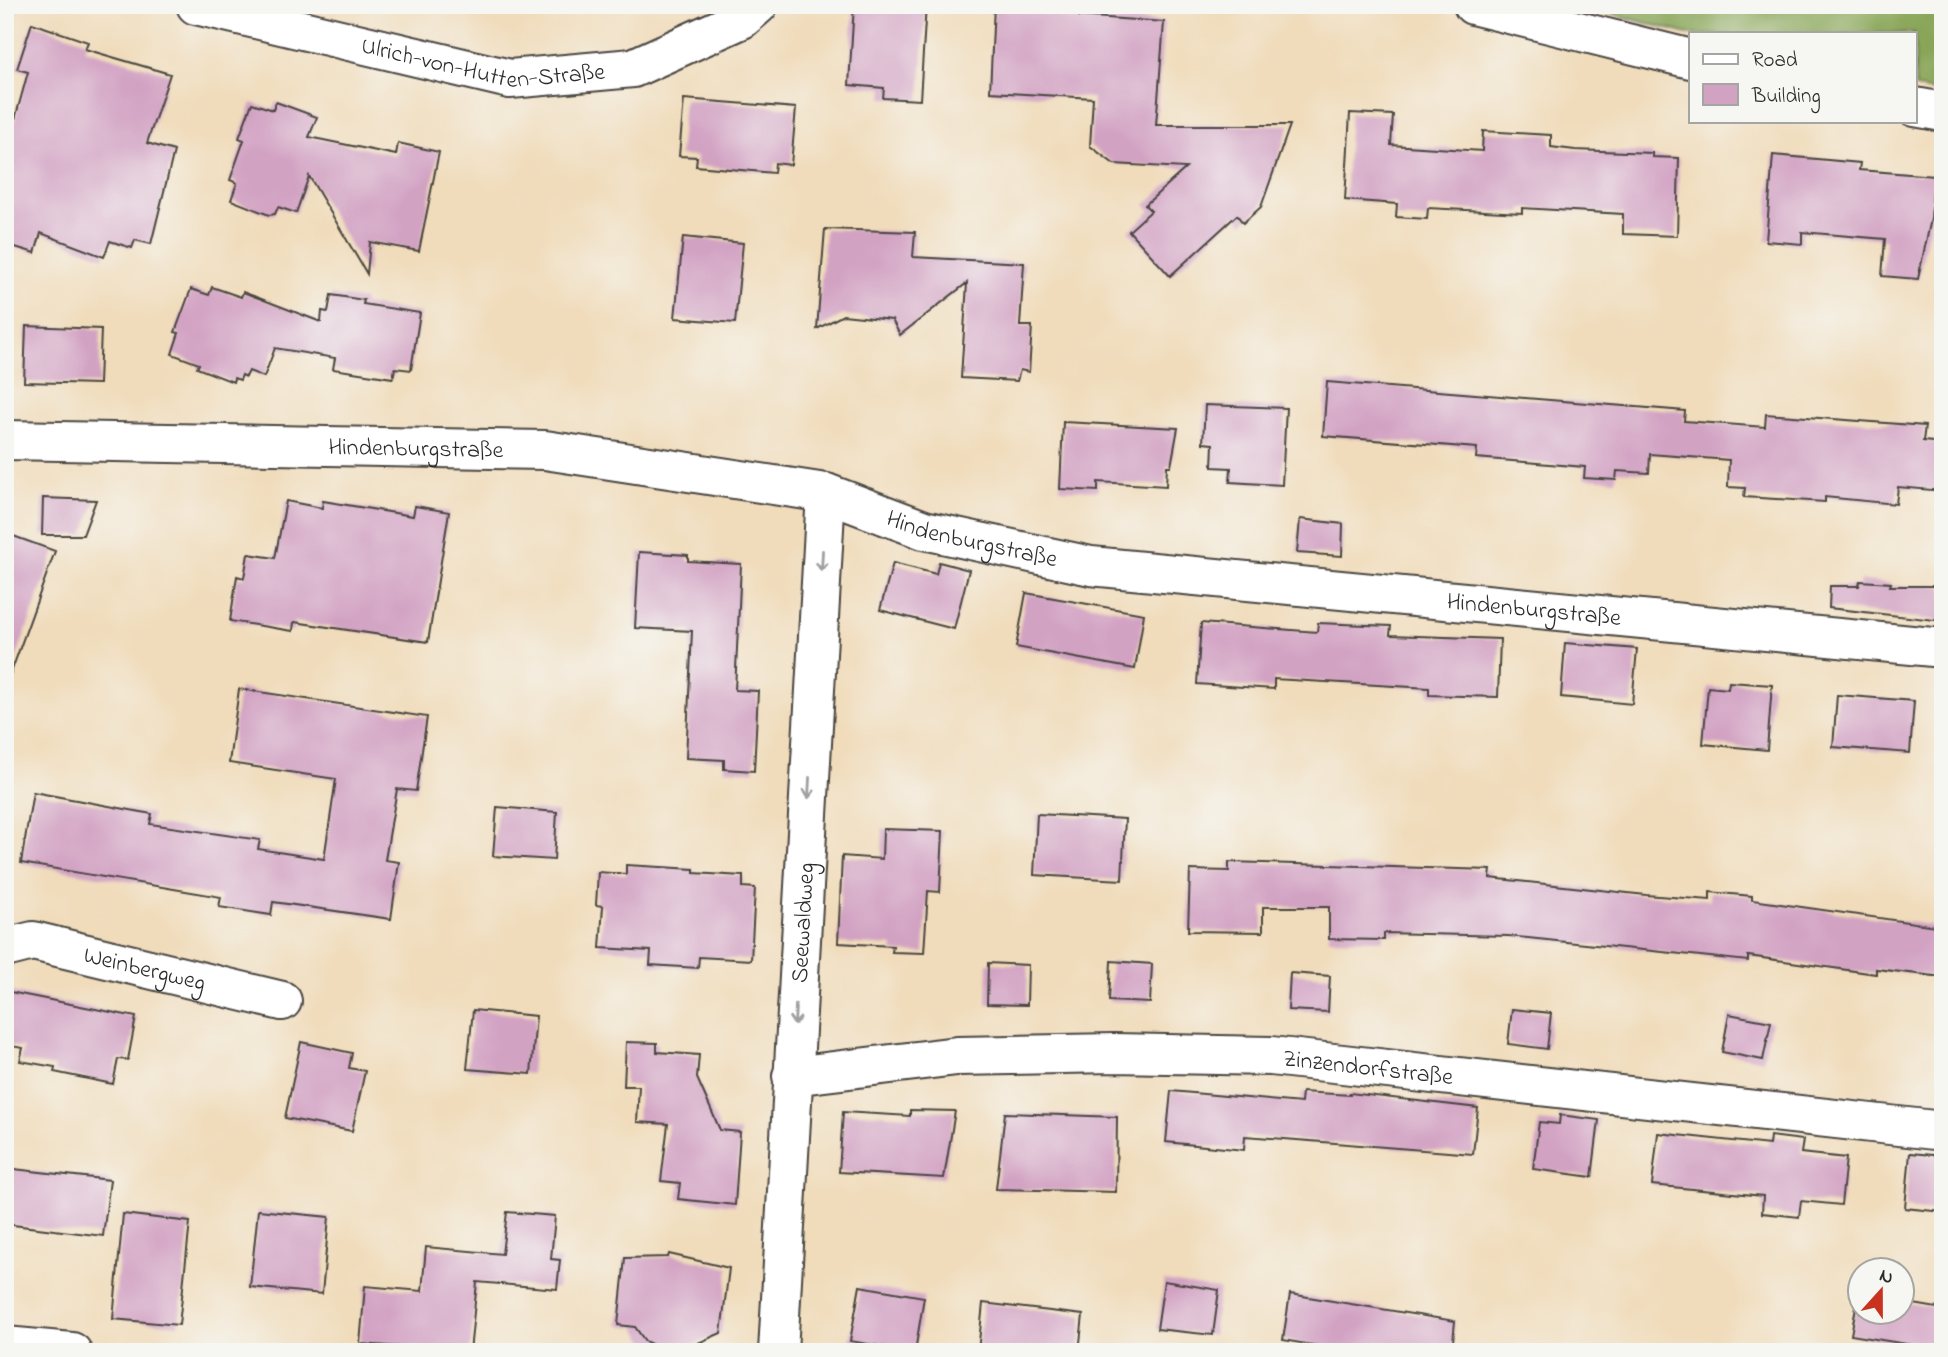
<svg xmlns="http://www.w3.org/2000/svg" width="1948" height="1357" font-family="'Indie Flower',sans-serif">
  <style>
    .forest { fill: #89a659; stroke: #5a6842; stroke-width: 2 }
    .building { fill: #d2a2c3 }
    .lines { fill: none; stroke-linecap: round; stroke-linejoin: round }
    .minor-casing { stroke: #494540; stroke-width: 42 }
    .minor { stroke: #fff; stroke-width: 38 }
    .oneway { stroke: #a0a0a0 }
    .labels { text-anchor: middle; stroke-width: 6; stroke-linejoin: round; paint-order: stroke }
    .street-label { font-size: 24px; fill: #2b2b2b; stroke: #f6f6f2 }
  </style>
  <rect width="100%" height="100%" fill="#f6f6f2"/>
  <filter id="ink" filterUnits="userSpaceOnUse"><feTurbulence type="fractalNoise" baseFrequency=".0143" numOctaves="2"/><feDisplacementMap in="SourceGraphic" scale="14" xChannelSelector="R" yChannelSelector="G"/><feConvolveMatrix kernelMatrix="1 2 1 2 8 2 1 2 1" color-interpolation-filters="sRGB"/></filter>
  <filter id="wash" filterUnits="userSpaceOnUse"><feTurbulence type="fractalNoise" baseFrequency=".00686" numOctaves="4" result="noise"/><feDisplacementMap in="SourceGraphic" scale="28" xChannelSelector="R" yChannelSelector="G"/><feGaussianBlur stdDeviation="1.57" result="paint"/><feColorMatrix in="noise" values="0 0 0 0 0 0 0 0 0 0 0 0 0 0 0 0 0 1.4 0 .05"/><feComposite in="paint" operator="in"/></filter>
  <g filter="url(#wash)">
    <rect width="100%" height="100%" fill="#f0dbba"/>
    <!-- forest -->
    <path class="forest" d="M 1579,5 L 1943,5 L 1943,93 L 1915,88 L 1915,33 L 1691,35 Z"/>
    <g id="blocks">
      <!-- building -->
      <path class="building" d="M 854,5 L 926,5 L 920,100 L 883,98 L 884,88 L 849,85 Z
        M 994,5 L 1080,5 L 1079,16 L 1164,22 L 1156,125 L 1290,125 L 1261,207 L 1243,223 L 1237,215 L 1170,276 L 1129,231 L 1151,211 L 1145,205 L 1186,168 L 1114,164 L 1090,146 L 1093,98 L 990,92 Z
        M 32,23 L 88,42 L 85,49 L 170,74 L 147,143 L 174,151 L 151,244 L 135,240 L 132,248 L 110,241 L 104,257 L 41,233 L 35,253 L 5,244 L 5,129 L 12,130 L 28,72 L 17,69 Z
        M 684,99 L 796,108 L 791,165 L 775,163 L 774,173 L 696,166 L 697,157 L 679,156 Z
        M 276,102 L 317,117 L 309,137 L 396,155 L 398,143 L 439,152 L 419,251 L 370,242 L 367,274 L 309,176 L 296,213 L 278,207 L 275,214 L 269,215 L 231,200 L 237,183 L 230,180 L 244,140 L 239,138 L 252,103 L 273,110 Z
        M 1350,113 L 1393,115 L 1391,145 L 1482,151 L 1483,131 L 1551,135 L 1551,147 L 1575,150 L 1652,153 L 1652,157 L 1679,158 L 1677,236 L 1623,234 L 1623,214 L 1522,208 L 1522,213 L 1428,208 L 1427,219 L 1396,217 L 1397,204 L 1345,200 Z
        M 1773,155 L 1860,163 L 1859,170 L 1934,176 L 1931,219 L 1918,279 L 1882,276 L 1885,239 L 1802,232 L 1802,244 L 1766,241 Z
        M 825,229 L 915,232 L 913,257 L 1024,263 L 1020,326 L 1032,326 L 1029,372 L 1020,370 L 1017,381 L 961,378 L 967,283 L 900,335 L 892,320 L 843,315 L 817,329 Z
        M 683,237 L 743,243 L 735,323 L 675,318 Z
        M 212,287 L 241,297 L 243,292 L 321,322 L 322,311 L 328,312 L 331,295 L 364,300 L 363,304 L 420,313 L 411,370 L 395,368 L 393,378 L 333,369 L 335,358 L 275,348 L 264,377 L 249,371 L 246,377 L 242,375 L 240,380 L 234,378 L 233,382 L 197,368 L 199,364 L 172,354 L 179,333 L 175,332 L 191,289 L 209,295 Z
        M 26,326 L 101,329 L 99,384 L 24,382 Z
        M 1327,382 L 1685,411 L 1684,421 L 1765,427 L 1766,414 L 1925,426 L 1923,441 L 1943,443 L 1943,491 L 1898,487 L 1896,504 L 1825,497 L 1825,502 L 1744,497 L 1745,488 L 1728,487 L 1729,460 L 1650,454 L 1649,473 L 1617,471 L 1616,480 L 1584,478 L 1585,467 L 1476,458 L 1477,448 L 1323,436 Z
        M 1205,405 L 1286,408 L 1282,485 L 1230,482 L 1231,468 L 1212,467 L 1213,444 L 1203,443 Z
        M 1063,422 L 1178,428 L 1171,466 L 1167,466 L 1166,486 L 1098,482 L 1098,491 L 1060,489 Z
        M 43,498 L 96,500 L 83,535 L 42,535 Z
        M 286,501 L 322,508 L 323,501 L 413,516 L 415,506 L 449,512 L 428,642 L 294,622 L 293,631 L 230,621 L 237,576 L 244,578 L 248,554 L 275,558 Z
        M 1300,519 L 1343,524 L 1342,556 L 1297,553 Z
        M 5,533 L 55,551 L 9,678 L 5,677 Z
        M 639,552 L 688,555 L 688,561 L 741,564 L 735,690 L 758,691 L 754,771 L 724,769 L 724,760 L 686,758 L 692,631 L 635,628 Z
        M 939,562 L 969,570 L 954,629 L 880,610 L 893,563 L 936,574 Z
        M 1860,581 L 1891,583 L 1890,586 L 1943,586 L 1943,621 L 1829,608 L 1830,586 L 1859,586 Z
        M 1026,593 L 1144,614 L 1135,669 L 1016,647 Z
        M 1201,623 L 1317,632 L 1318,623 L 1391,626 L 1390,635 L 1500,639 L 1498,697 L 1429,695 L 1429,688 L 1274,679 L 1274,689 L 1197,684 Z
        M 1565,643 L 1637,649 L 1632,704 L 1561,697 Z
        M 1729,682 L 1772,685 L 1767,750 L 1703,744 L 1708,687 L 1728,689 Z
        M 239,689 L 427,717 L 416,791 L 397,789 L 385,860 L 399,862 L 391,919 L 273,902 L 271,915 L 219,907 L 221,897 L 21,863 L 33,792 L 152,814 L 150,824 L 260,840 L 258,849 L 324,859 L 336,779 L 229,763 Z
        M 1837,695 L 1914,701 L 1910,753 L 1833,747 Z
        M 497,807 L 557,812 L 554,860 L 493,856 Z
        M 1037,814 L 1125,819 L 1122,880 L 1034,875 Z
        M 883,829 L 943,831 L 940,892 L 928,891 L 924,953 L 892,952 L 893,946 L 838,943 L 842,856 L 882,859 Z
        M 1229,862 L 1491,870 L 1490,878 L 1646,895 L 1710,900 L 1710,892 L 1752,896 L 1752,900 L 1943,927 L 1943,977 L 1876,969 L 1876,974 L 1748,956 L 1748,961 L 1508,936 L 1384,933 L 1384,940 L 1329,939 L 1329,907 L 1263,907 L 1263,932 L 1188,931 L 1190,870 L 1229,871 Z
        M 626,865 L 694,869 L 694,873 L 743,876 L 743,887 L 755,888 L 751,960 L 699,957 L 698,968 L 650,965 L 651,951 L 600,948 L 603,906 L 596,905 L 598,872 L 626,874 Z
        M 1111,961 L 1152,964 L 1150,1003 L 1109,1001 Z
        M 988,963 L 1028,965 L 1027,1005 L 987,1004 Z
        M 1290,973 L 1330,976 L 1328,1012 L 1288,1010 Z
        M 5,991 L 136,1017 L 128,1060 L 118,1059 L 113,1084 L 54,1072 L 55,1067 L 20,1061 L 23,1048 L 5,1045 Z
        M 1512,1009 L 1551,1013 L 1547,1049 L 1508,1044 Z
        M 473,1010 L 536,1016 L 531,1074 L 467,1069 Z
        M 1729,1014 L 1771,1022 L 1763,1060 L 1722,1052 Z
        M 301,1042 L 352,1053 L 349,1068 L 365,1071 L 352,1131 L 285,1118 Z
        M 626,1042 L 657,1043 L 657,1052 L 699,1055 L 697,1078 L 720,1130 L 740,1132 L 735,1205 L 678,1199 L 680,1183 L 661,1181 L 668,1124 L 637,1122 L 639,1086 L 624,1086 Z
        M 1171,1091 L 1301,1103 L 1302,1092 L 1350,1095 L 1350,1093 L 1478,1108 L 1473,1154 L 1245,1136 L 1244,1150 L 1166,1142 Z
        M 910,1110 L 955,1111 L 944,1178 L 839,1172 L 843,1112 L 910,1116 Z
        M 1005,1113 L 1117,1117 L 1116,1192 L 996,1189 Z
        M 1560,1115 L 1599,1120 L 1592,1177 L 1533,1169 L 1539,1122 L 1559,1124 Z
        M 1658,1133 L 1769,1145 L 1770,1136 L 1803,1140 L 1801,1153 L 1846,1158 L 1841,1205 L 1801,1201 L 1799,1217 L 1762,1213 L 1763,1196 L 1652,1185 Z
        M 1910,1153 L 1943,1156 L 1943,1212 L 1905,1208 Z
        M 5,1168 L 110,1180 L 103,1236 L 5,1224 Z
        M 258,1210 L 329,1217 L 322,1294 L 250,1287 Z
        M 507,1212 L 555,1216 L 551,1259 L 560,1260 L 557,1289 L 477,1282 L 470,1352 L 360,1344 L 365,1286 L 422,1291 L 426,1247 L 502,1254 Z
        M 123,1214 L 190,1222 L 179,1325 L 113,1319 Z
        M 669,1254 L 729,1268 L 721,1333 L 687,1348 L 655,1346 L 645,1341 L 635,1327 L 618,1325 L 625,1258 L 668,1257 Z
        M 1164,1281 L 1219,1290 L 1213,1335 L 1157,1329 Z
        M 860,1286 L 924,1297 L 915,1352 L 850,1341 Z
        M 1290,1294 L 1455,1321 L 1452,1352 L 1353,1352 L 1283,1340 Z
        M 1858,1295 L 1860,1296 L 1860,1312 L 1902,1312 L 1902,1302 L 1943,1309 L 1943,1350 L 1851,1335 Z
        M 983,1303 L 1083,1315 L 1079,1352 L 978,1352 Z"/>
    </g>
  </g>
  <g filter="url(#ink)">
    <use href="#blocks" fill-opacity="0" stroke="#494540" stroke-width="2"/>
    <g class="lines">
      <defs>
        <g id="minor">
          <path id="s1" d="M 196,5 L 510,79 L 633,68 L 742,19 L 758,5"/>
          <path d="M 1473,5 L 1691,59"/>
          <path d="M 1915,107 L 1943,112"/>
          <path id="s2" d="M 5,440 L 545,450 L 826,493 L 924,530 L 1091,566 L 1943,648"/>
          <path id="s3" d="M 5,948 L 33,941 L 282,1001"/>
          <path id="s4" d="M 792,1076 L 957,1056 L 1114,1053 L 1271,1056 L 1943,1131"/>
          <path d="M 5,1346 L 72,1352"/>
          <path id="s5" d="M 778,1352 L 826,493"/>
        </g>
      </defs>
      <!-- minor casing -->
      <use href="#minor" class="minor-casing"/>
      <!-- minor -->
      <use href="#minor" class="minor"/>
    </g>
    <!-- one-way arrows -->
    <defs><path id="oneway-shaft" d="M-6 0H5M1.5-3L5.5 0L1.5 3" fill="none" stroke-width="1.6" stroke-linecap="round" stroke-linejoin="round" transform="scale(1.75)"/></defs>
    <g class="oneway">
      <use href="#oneway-shaft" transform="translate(822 561) rotate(93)"/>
      <use href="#oneway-shaft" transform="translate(809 788) rotate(93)"/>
      <use href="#oneway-shaft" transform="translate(795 1015) rotate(93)"/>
    </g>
  </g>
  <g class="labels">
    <!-- street labels -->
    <g class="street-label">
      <text dy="8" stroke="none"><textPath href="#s1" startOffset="294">Ulrich-von-Hutten-Straße</textPath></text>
      <text dy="8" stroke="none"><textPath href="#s2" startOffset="411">Hindenburgstraße</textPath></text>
      <text dy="8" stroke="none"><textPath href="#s2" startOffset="978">Hindenburgstraße</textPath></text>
      <text dy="8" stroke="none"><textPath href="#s2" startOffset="1545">Hindenburgstraße</textPath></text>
      <text dy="8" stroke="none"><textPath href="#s5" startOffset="430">Seewaldweg</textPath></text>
      <text dy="8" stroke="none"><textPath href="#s3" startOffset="144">Weinbergweg</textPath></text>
      <text dy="8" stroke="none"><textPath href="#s4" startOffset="578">Zinzendorfstraße</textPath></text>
    </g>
  </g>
  <!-- margin -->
  <rect width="1948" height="1357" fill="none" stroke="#f6f6f2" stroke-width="28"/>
  <!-- legend -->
  <rect x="1689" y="32" width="228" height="91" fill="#f6f6f2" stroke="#a5a5a2" stroke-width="2"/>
  <rect x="1703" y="54" width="35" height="10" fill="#ffffff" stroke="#a5a5a2" stroke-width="2"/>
  <text x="1752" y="66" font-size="21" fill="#2b2b2b">Road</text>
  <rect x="1703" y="84" width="35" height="21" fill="#d2a2c3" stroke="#a5a5a2" stroke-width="2"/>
  <text x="1752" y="102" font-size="21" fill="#2b2b2b">Building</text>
  <!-- north arrow -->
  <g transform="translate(1881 1291) rotate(21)"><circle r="33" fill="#f6f6f2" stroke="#a5a5a2" stroke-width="2"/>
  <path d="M0-5L12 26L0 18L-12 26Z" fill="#c8321e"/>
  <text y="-10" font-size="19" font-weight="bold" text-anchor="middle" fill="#2b2b2b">N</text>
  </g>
</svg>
